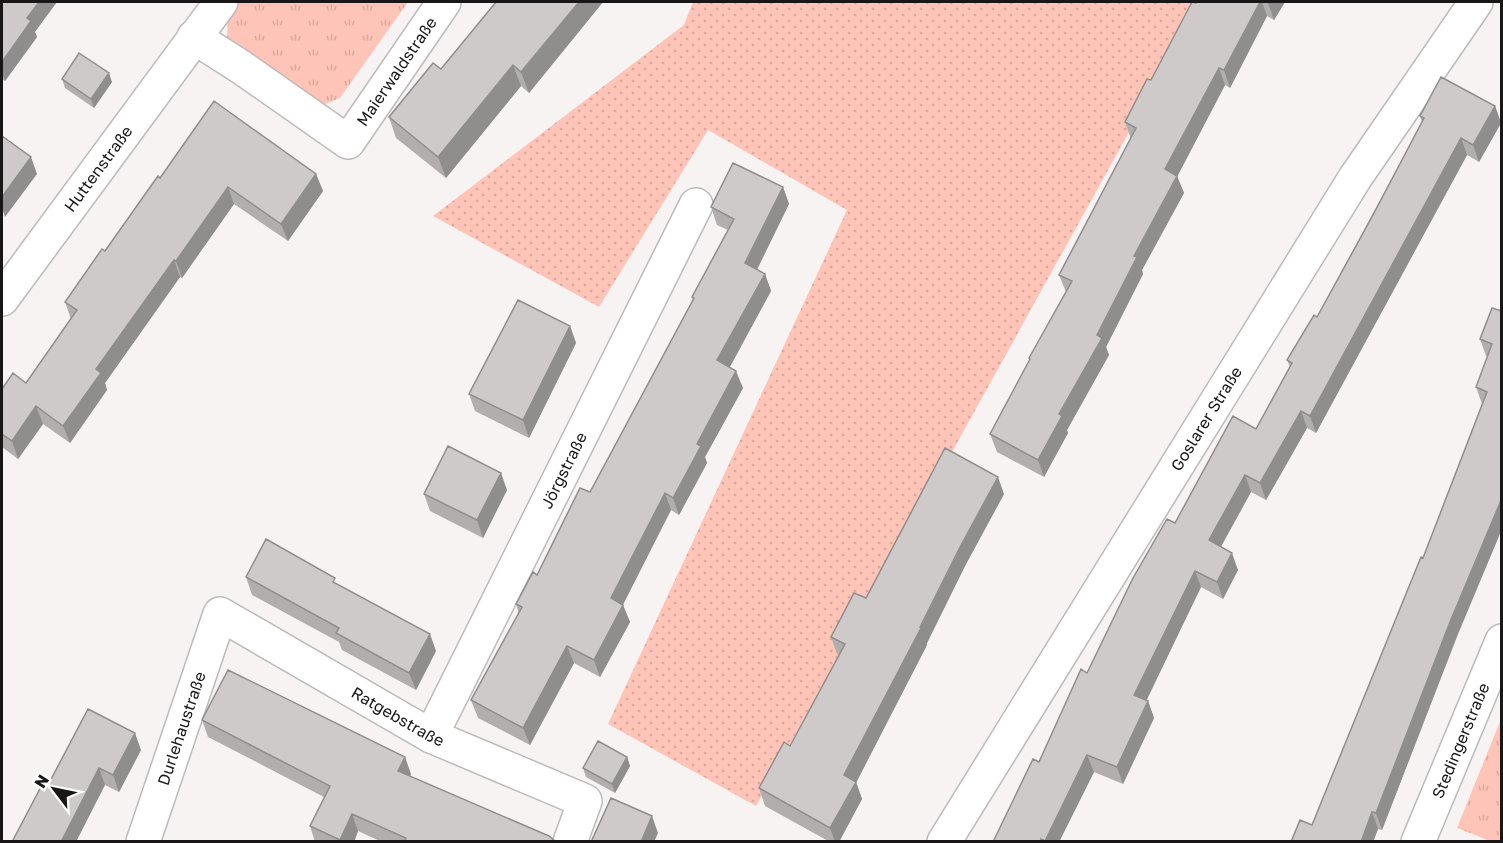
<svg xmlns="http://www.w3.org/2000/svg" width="1503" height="843" font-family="'Golos Text',sans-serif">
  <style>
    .park { fill: url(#park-tufts) }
    .garden { fill: url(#garden-dots) }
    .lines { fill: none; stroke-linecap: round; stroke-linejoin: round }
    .street-casing { stroke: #bebab9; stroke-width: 36 }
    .street { stroke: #fff; stroke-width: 33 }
    .wall { fill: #b1aead }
    .shaded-wall { fill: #908d8d }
    .building { fill: #cecac9; stroke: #908d8d; stroke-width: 1.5 }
    .labels { text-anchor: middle; stroke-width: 6; stroke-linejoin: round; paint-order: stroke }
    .street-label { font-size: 16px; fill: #181616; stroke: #fff }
  </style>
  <defs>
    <pattern id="park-tufts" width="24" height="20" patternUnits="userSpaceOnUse" patternTransform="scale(1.5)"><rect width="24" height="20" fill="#fec4b7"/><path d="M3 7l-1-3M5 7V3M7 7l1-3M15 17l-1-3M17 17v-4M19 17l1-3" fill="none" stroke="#d9a89d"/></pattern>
    <pattern id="garden-dots" width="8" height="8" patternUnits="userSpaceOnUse" patternTransform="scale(1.5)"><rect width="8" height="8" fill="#fec4b7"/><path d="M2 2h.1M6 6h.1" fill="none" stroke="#d9a89d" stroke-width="1.8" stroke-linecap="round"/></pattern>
  </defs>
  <rect width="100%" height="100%" fill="#f7f3f2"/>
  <!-- park -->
  <path class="park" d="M 234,2 L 408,2 L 340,98 L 325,104 L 303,96 L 227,39 L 228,9 Z
    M 1501,719 L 1501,841 L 1490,841 L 1457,828 Z"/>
  <!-- garden -->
  <path class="garden" d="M 693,2 L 1201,2 L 756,806 L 608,724 L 847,210 L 708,130 L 599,307 L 433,216 L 684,25 Z"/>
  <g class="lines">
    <defs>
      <g id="street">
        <path id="s1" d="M 194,37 L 241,67 L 348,142 L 444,2"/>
        <path id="s2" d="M 2,299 L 221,2"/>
        <path id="s3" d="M 431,736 L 696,205"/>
        <path id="s4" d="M 143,842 L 220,614 L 431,736 L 585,801 L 570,842"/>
        <path id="s5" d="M 944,842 L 1355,178 L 1476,2"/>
        <path id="s6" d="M 1418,842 L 1502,641"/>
      </g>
    </defs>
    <!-- street casing -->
    <use href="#street" class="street-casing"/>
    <!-- street -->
    <use href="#street" class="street"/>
  </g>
  <!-- wall -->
  <path class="wall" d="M 2,2 L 35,32 L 37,37 L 5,81 L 2,79 Z
    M 496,2 L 603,2 L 529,93 L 521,86 L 446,178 L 396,138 L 389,117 L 441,69 Z
    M 1197,2 L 1285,2 L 1274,20 L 1267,16 L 1230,88 L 1225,85 L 1177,176 L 1184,193 L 1142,270 L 1143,274 L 1106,347 L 1109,355 L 1067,430 L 1068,433 L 1044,477 L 997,452 L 990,434 L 1030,360 L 1029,358 L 1066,292 L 1059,275 L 1131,139 L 1125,122 L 1151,80 Z
    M 62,79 L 112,82 L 94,108 L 65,88 Z
    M 1495,106 L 1501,123 L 1479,162 L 1467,155 L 1316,433 L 1307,428 L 1266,500 L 1251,492 L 1221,547 L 1238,570 L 1223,599 L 1201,587 L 1146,700 L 1148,701 L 1154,718 L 1123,784 L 1094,772 L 1059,842 L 993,842 L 1039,762 L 1087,673 L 1175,523 L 1256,429 L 1290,367 L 1287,360 L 1317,317 L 1422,122 L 1420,116 Z
    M 316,174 L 323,191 L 288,241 L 234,204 L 182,278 L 180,277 L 105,383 L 107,390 L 70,443 L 43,424 L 18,459 L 2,447 L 2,389 L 26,383 L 71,319 L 65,302 L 160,178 Z
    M 783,187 L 789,204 L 757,269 L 765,274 L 771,291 L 729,367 L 743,388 L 705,457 L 707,463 L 679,515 L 671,510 L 623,605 L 630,622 L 600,677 L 574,663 L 530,745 L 478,718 L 471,700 L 519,614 L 516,604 L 537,575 L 590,492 L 693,301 L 692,297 L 728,230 L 717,225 L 711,207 Z
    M 1502,311 L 1456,639 L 1382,830 L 1378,829 L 1373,842 L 1291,842 L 1312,825 L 1423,558 L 1482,404 L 1476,387 L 1488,356 L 1486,356 L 1480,339 Z
    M 570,326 L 576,343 L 529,438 L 475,411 L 469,394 Z
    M 507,490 L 483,538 L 430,511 L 424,494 Z
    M 1004,494 L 965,566 L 927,643 L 927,645 L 856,782 L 862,799 L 839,842 L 830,842 L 765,806 L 759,788 L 790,746 L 839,655 L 837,654 L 831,637 L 866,598 Z
    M 246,577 L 337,584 L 436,651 L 416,690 L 342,650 L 339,642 L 252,595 Z
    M 202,720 L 411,774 L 410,776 L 556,842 L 382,842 L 358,831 L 354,842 L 315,842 L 310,826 L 324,797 L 208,737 Z
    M 141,750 L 119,792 L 105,785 L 48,785 Z
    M 627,757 L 630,766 L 615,793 L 586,777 L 583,768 Z"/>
  <!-- shaded-wall -->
  <path class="shaded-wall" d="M 39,2 L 57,2 L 35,32 L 37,37 L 5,81 L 2,72 L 2,62 L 27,18 Z
    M 579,2 L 603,2 L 529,93 L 521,72 Z
    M 1260,2 L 1262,2 L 1267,16 L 1230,88 L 1224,70 Z
    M 1268,2 L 1285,2 L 1274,20 L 1268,3 Z
    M 513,65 L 521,86 L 446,178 L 438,157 Z
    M 1219,68 L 1225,85 L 1175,181 L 1177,176 L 1184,193 L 1142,270 L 1143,274 L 1106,347 L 1109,355 L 1067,430 L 1068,433 L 1044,477 L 1038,460 L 1134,256 L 1165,169 Z
    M 109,73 L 112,82 L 94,108 L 91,99 Z
    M 1495,106 L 1501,123 L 1479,162 L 1473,145 Z
    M 1461,138 L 1467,155 L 1316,433 L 1310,416 Z
    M 31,157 L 37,174 L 5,217 L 2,208 L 2,197 Z
    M 316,174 L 323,191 L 288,241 L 281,224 Z
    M 228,187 L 234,204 L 182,278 L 176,261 Z
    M 783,187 L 789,204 L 752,280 L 745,263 Z
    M 174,260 L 180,277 L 105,383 L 107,390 L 70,443 L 63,426 L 96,369 Z
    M 765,274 L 771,291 L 724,378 L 717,360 Z
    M 570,326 L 576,343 L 529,438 L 523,420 Z
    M 736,371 L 743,388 L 705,457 L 707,463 L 679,515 L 673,498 L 697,444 Z
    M 36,406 L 43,424 L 18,459 L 12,441 Z
    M 1301,411 L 1307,428 L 1266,500 L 1260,483 Z
    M 501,473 L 507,490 L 483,538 L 477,520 Z
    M 1245,475 L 1251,492 L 1215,557 L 1209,540 Z
    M 998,477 L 1004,494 L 965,566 L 927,643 L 927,645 L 855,785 L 856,782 L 862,799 L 839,842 L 835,842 L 830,828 L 844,775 L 959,549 Z
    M 665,493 L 671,510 L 617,616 L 611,598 Z
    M 1502,498 L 1502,529 L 1456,639 L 1382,830 L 1376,813 L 1450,622 Z
    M 1232,553 L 1238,570 L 1223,599 L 1217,582 Z
    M 1195,571 L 1201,587 L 1141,712 L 1134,695 Z
    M 623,605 L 630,622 L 600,677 L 594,660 Z
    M 430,634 L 436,651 L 416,690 L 409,673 Z
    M 567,646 L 574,663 L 530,745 L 523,728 Z
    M 1148,701 L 1154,718 L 1123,784 L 1117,767 Z
    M 135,733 L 141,750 L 119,792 L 113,775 Z
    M 1087,755 L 1094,772 L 1059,842 L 1045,842 Z
    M 405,757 L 411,774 L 404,788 L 398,771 Z
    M 627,757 L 630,766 L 615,793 L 612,784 Z
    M 99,768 L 105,785 L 76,842 L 61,842 Z
    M 1372,812 L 1378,829 L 1373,842 L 1361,842 Z
    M 352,814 L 358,831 L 354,842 L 340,842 L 340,840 Z
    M 652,816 L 658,833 L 654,842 L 641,842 Z"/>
  <!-- building -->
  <path class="building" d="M 2,2 L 39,2 L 27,18 L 31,21 L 2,62 Z
    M 496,2 L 579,2 L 521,72 L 513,65 L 438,157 L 389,117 L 433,63 L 441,69 Z
    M 1192,2 L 1196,3 L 1197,2 L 1260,2 L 1224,70 L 1219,68 L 1165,169 L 1177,176 L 1134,256 L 1137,257 L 1097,335 L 1102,338 L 1059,414 L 1062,416 L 1038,460 L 990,434 L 1030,359 L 1029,358 L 1072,281 L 1059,275 L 1136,128 L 1125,122 L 1147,79 L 1151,80 Z
    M 79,53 L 109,73 L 91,99 L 62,79 Z
    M 1441,77 L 1495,106 L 1473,145 L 1461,138 L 1310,416 L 1301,411 L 1260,483 L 1245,475 L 1209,540 L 1232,553 L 1217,582 L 1195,571 L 1134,695 L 1148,701 L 1117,767 L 1087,755 L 1045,841 L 1041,839 L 1040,842 L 993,842 L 1033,759 L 1039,762 L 1081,669 L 1087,673 L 1133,578 L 1167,519 L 1175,523 L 1233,416 L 1256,429 L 1292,363 L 1287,360 L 1314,315 L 1317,317 L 1373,215 L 1424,118 L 1420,116 Z
    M 214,101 L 316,174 L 281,224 L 228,187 L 176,261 L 174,260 L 96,369 L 101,373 L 63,426 L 36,406 L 12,441 L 2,434 L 2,389 L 13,373 L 26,383 L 77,310 L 65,302 L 102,249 L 105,251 L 158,176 L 160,178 Z
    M 2,136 L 31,157 L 2,197 Z
    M 733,163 L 783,187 L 745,263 L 765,274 L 717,360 L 736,371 L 697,444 L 701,446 L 673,498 L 665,493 L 611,598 L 623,605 L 594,660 L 567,646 L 523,728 L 471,700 L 522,607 L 516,604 L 533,572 L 537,575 L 580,488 L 590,492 L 694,298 L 692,297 L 734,219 L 711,207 Z
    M 518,300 L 570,326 L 523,420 L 469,394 Z
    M 1492,308 L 1502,311 L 1502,498 L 1450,622 L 1376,813 L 1372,812 L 1361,842 L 1291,842 L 1300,820 L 1312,825 L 1421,557 L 1423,558 L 1487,392 L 1476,387 L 1492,344 L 1480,339 Z
    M 448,446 L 501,473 L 477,520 L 424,494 Z
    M 945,448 L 998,477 L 959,549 L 920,627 L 921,628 L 844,775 L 856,782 L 830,828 L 759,788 L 784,742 L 790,746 L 845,644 L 831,637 L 854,593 L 866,598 Z
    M 266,539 L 335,578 L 333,582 L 430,634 L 409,673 L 336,633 L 339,628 L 246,577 Z
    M 228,670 L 405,757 L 398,771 L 549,836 L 556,842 L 404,842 L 406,838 L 352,814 L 340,840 L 310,826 L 330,786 L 202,720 Z
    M 88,709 L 135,733 L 113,775 L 99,768 L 61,842 L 12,842 L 43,783 L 48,785 Z
    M 598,741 L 627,757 L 612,784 L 583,768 Z
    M 611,798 L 652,816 L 641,842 L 591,842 Z"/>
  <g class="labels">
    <!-- street labels -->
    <g class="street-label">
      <text dy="6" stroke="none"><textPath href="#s1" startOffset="272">Maierwaldstraße</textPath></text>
      <text dy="6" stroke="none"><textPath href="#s2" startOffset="162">Huttenstraße</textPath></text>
      <text dy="6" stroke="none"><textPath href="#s5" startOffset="498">Goslarer Straße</textPath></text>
      <text dy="6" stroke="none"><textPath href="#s3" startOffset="297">Jörgstraße</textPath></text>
      <text dy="6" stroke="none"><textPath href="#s4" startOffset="446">Ratgebstraße</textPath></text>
      <text dy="6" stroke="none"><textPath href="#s4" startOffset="120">Durlehaustraße</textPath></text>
      <text dy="6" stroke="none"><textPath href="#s6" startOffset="110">Stedingerstraße</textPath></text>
    </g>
  </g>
  <!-- border -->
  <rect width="1503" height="843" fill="none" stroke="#181616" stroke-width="6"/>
  <!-- north arrow -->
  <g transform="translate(54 789) rotate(302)" stroke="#ffffff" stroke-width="4.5" paint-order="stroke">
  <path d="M0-4.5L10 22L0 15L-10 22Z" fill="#181616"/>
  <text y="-9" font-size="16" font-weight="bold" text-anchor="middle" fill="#181616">N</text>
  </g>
</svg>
